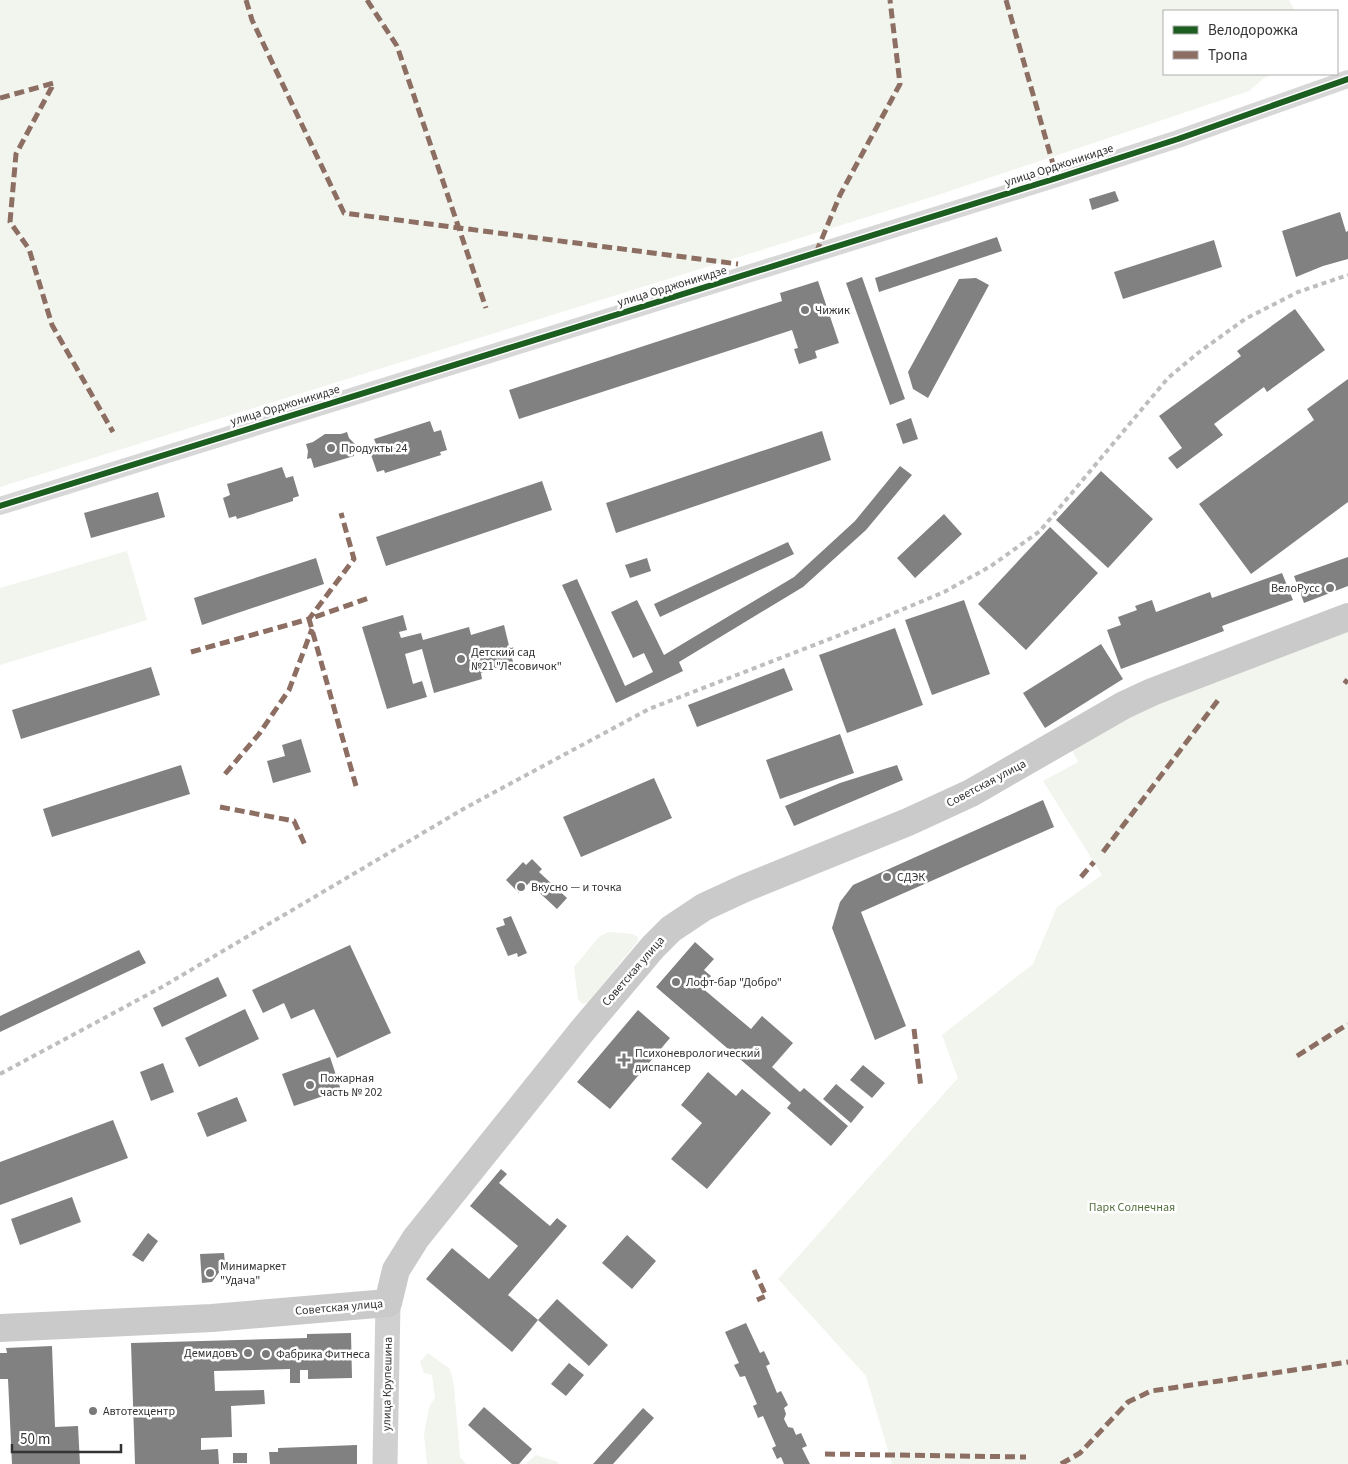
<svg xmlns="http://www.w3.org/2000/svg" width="1348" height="1464" font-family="'Source Sans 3',sans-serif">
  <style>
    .green { fill: #f1f5ed }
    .building { fill: #818181 }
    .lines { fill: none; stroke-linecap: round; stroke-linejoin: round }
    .minor { stroke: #d7d7d7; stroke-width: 18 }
    .secondary { stroke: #d0d0d0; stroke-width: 25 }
    .primary { stroke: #cacaca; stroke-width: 28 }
    .rail { stroke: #bebebe; stroke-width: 4; stroke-dasharray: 5 4; stroke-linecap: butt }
    .quiet { stroke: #8d6e63; stroke-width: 5; stroke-dasharray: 10 5; stroke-linecap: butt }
    .cycleway-casing { stroke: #fff; stroke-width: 9 }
    .cycleway { stroke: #1b5e20; stroke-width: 6 }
    .poi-dot { fill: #7a7a7a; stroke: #fff; stroke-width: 2 }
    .labels { text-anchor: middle; stroke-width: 5; stroke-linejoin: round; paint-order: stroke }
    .street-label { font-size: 12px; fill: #333; stroke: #fff }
    .poi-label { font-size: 12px; fill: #333; stroke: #fff; text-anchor: start }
    .park-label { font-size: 12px; fill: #56703f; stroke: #fff }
  </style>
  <rect width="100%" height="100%" fill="#fff"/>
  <!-- green -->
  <path class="green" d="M 0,0 L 1289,0 L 1295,11 L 1164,11 L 1164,74 L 1275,74 L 1264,78 L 1249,91 L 938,195 L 0,487 Z
    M 127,551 L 147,620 L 0,665 L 0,588 Z
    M 1348,631 L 1348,1464 L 892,1464 L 866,1376 L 778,1279 L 958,1078 L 942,1035 L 1033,964 L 1057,907 L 1102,875 L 1043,781 L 1078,762 L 1070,746 L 1169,695 Z
    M 609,932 L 632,934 L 638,937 L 638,941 L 588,1002 L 582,1004 L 578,999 L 574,967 L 600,936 Z
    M 428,1353 L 450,1369 L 454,1386 L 460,1457 L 466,1464 L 427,1464 L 424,1434 L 429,1408 L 435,1397 L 432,1375 L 424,1373 L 420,1362 Z
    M 536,1455 L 558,1462 L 558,1464 L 525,1464 Z"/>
  <!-- building -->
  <path class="building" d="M 1115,191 L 1119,201 L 1092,210 L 1089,199 Z
    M 1340,212 L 1346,232 L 1348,231 L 1348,259 L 1323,266 L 1296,277 L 1282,231 Z
    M 997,237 L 1002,251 L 879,292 L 875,278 Z
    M 1214,240 L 1222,267 L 1123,299 L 1114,272 Z
    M 862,277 L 905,399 L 890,405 L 846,283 Z
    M 976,278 L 989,285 L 928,398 L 913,389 L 908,372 L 959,279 Z
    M 818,281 L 839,343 L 815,351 L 817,358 L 799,364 L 794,349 L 798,348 L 792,330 L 519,419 L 509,390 L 782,301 L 780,293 Z
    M 1295,309 L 1325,350 L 1267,392 L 1264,387 L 1214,424 L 1223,435 L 1177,469 L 1168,458 L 1182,448 L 1159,416 L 1241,356 L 1237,351 Z
    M 1348,379 L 1348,502 L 1251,574 L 1199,504 L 1314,420 L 1307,409 Z
    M 911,418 L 918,439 L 903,444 L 896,424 Z
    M 430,421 L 434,432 L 441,430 L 447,450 L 440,452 L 441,455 L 385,473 L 384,470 L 377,472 L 370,452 L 378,449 L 374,439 Z
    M 822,431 L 831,460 L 616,533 L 606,503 Z
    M 347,432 L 349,438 L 355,444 L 351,446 L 354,456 L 314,468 L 311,458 L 307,459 L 308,451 L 306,444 L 313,442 L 325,434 L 341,434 Z
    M 900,466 L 912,475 L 866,530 L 803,587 L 679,662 L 683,671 L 616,703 L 562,585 L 577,579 L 625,686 L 653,672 L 644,653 L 633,658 L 611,612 L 637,600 L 664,655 L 794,577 L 855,521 Z
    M 282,467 L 286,478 L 293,476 L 299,496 L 293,498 L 293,501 L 237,519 L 236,516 L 229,518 L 223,498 L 230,495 L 227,484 Z
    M 1101,471 L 1153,519 L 1108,568 L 1056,520 Z
    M 542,481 L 552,510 L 386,566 L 376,537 Z
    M 158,492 L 165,517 L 91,538 L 84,513 Z
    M 944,514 L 962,534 L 915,578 L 897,558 Z
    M 1050,527 L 1098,573 L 1026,650 L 978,604 Z
    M 788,542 L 794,554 L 660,617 L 654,604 Z
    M 1348,557 L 1348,586 L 1304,603 L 1294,576 Z
    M 316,558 L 324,584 L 202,625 L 194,598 Z
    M 647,558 L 651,571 L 630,578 L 625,565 Z
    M 1282,573 L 1293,600 L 1222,626 L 1224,631 L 1121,669 L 1107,630 L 1121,625 L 1118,617 L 1137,610 L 1135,606 L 1152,600 L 1156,612 L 1210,592 L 1212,598 Z
    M 964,600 L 990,674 L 932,695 L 905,620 Z
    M 403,615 L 407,630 L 399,632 L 401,638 L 421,633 L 423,640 L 469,627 L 471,635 L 504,625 L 513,662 L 481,673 L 482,679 L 434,693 L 422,649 L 405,654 L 413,684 L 422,681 L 427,697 L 387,709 L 362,627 Z
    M 895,628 L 923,705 L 847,733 L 819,655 Z
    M 1101,644 L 1123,679 L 1045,728 L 1023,693 Z
    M 151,667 L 160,695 L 21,739 L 12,710 Z
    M 784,668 L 793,690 L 697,727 L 688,705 Z
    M 840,734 L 854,773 L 780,799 L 766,760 Z
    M 301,739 L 311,772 L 273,783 L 267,761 L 285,756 L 282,745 Z
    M 181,765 L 190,794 L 52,837 L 43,809 Z
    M 897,765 L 903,780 L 794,826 L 785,806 L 840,783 Z
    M 654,778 L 672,818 L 581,857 L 563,817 Z
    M 1043,800 L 1054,827 L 861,912 L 906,1026 L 875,1040 L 832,928 L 840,902 L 853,885 Z
    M 532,859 L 542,869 L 539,872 L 567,898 L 557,909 L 529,883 L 519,893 L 506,880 L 523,862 L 526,865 Z
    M 511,916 L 527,953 L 518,957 L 517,953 L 508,956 L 496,928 L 505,925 L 503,919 Z
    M 695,942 L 714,959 L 704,970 L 711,976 L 701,987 L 751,1029 L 762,1016 L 793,1043 L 772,1067 L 800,1092 L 804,1088 L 848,1126 L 831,1146 L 787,1108 L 791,1103 L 656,987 Z
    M 350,945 L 391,1033 L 337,1058 L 314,1009 L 291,1019 L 284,1003 L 263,1013 L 252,990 Z
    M 139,950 L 146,963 L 0,1032 L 0,1016 Z
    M 218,977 L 227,996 L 162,1027 L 153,1008 Z
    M 245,1009 L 259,1039 L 199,1067 L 185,1038 Z
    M 638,1010 L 670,1038 L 610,1109 L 577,1082 Z
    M 330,1057 L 341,1090 L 294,1106 L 282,1074 Z
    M 163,1063 L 174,1092 L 151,1101 L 140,1072 Z
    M 863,1065 L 885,1083 L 872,1098 L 850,1080 Z
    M 708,1072 L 736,1096 L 742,1089 L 771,1113 L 707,1189 L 671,1159 L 702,1123 L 681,1105 Z
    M 836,1084 L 864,1107 L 851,1123 L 823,1099 Z
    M 237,1097 L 247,1121 L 207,1137 L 197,1113 Z
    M 113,1120 L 128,1158 L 0,1205 L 0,1162 Z
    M 501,1169 L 507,1174 L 499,1183 L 550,1226 L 557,1218 L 567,1226 L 508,1295 L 538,1320 L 512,1352 L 426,1279 L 452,1248 L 489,1279 L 518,1246 L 470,1206 Z
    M 72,1197 L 81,1222 L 20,1245 L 11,1219 Z
    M 148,1233 L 158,1241 L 143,1262 L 132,1255 Z
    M 627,1235 L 656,1261 L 632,1289 L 602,1263 Z
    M 224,1253 L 225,1264 L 212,1282 L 202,1283 L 200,1254 Z
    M 557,1299 L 608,1345 L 589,1366 L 538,1320 Z
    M 746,1323 L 760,1353 L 764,1351 L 770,1364 L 766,1366 L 777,1393 L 781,1391 L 788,1405 L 784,1408 L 786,1414 L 784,1419 L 788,1427 L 793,1428 L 796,1435 L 801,1433 L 807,1446 L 802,1448 L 810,1464 L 784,1464 L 781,1457 L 777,1459 L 772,1448 L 776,1446 L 763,1416 L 758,1418 L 753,1406 L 757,1404 L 745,1376 L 740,1377 L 734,1365 L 739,1363 L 725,1332 Z
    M 351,1333 L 352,1378 L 308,1379 L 308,1370 L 300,1370 L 300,1383 L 290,1383 L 290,1369 L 214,1371 L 215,1391 L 264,1390 L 265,1404 L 231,1406 L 232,1437 L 201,1438 L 201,1450 L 218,1449 L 219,1464 L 135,1464 L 131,1343 L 307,1338 L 307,1334 Z
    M 52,1346 L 55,1427 L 78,1426 L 80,1464 L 12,1464 L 8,1379 L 0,1379 L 0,1353 L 7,1353 L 6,1348 Z
    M 569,1363 L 584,1375 L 566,1396 L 551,1384 Z
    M 484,1407 L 532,1449 L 519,1464 L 512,1464 L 468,1425 Z
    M 643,1408 L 654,1418 L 613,1464 L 593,1464 Z
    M 357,1445 L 357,1464 L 270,1464 L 269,1452 L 278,1452 L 278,1448 Z
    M 233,1453 L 247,1453 L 247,1463 L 233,1463 Z"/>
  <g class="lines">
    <!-- minor -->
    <path class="minor" d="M 0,506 L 1057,178 L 1178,139 L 1348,79"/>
    <!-- secondary -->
    <path class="secondary" d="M 385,1464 L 388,1303"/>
    <!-- primary -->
    <path class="primary" d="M 0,1328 L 212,1318 L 388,1303 L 396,1270 L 416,1238 L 582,1031 L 653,947 L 671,929 L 704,907 L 745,888 L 908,822 L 971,793 L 1124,705 L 1152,692 L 1348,617"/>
    <!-- rail -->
    <path class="rail" d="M 0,1074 L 162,987 L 465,808 L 649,709 L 863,626 L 944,592 L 991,566 L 1040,531 L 1168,378 L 1198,353 L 1245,319 L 1298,292 L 1348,275"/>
    <!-- quiet -->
    <path class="quiet" d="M 246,0 L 252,20 L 344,213 L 738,264
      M 367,0 L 397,46 L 486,308
      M 1006,0 L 1057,178
      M 0,98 L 54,83 L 16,154 L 10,222 L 29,249 L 52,325 L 113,432
      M 816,253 L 840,195 L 900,84 L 890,0
      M 191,652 L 309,619 L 354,559 L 341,513
      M 1344,680 L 1348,683
      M 225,774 L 259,734 L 289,690 L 312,629
      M 356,786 L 309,619 L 369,598
      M 220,807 L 294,821 L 305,845
      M 1103,852 L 1219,699
      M 1081,877 L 1094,862
      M 914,1029 L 921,1088
      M 1297,1056 L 1348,1024
      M 754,1270 L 766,1296 L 757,1300
      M 825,1454 L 1026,1457
      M 1061,1464 L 1080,1453 L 1128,1402 L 1151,1391 L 1348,1362"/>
    <defs>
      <path id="cycleway" d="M 0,506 L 1057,178 L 1178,139 L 1348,79"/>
    </defs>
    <!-- cycleway casing -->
    <use href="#cycleway" class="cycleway-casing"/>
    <!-- cycleway -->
    <use href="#cycleway" class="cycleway"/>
  </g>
  <!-- markers -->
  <g class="poi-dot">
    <circle cx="805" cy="310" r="5"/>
    <circle cx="331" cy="448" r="5"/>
    <circle cx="1330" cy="588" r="5"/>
    <circle cx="461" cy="659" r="5"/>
    <circle cx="887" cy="877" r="5"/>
    <circle cx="521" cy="887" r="5"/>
    <circle cx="676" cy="982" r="5"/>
    <path d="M621.5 1052.5h5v5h5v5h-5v5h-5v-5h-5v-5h5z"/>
    <circle cx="310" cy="1085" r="5"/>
    <circle cx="210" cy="1273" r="5"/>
    <circle cx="248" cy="1353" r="5"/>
    <circle cx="266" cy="1354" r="5"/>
    <circle cx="93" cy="1411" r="5"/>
  </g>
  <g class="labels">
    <!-- street labels -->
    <g class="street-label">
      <text transform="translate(1059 165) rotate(-18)" y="4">улица Орджоникидзе</text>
      <text transform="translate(672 286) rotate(-17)" y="4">улица Орджоникидзе</text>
      <text transform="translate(285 405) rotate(-17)" y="4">улица Орджоникидзе</text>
      <text transform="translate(986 783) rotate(-28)" y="4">Советская улица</text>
      <text transform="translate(633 971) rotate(-49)" y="4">Советская улица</text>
      <text transform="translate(339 1307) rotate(-5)" y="4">Советская улица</text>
      <text transform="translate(387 1384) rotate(-89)" y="4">улица Крупешина</text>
    </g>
    <!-- poi labels -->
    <g class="poi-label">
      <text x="815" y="314">Чижик</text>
      <text x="341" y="452">Продукты 24</text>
      <text x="1320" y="592" text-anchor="end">ВелоРусс</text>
      <text x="471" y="656">Детский сад<tspan x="471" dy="14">№21 "Лесовичок"</tspan></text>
      <text x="897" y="881">СДЭК</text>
      <text x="531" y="891">Вкусно — и точка</text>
      <text x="686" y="986">Лофт-бар "Добро"</text>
      <text x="635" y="1057">Психоневрологический<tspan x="635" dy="14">диспансер</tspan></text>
      <text x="320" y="1082">Пожарная<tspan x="320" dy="14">часть № 202</tspan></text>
      <text x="220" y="1270">Минимаркет<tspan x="220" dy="14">"Удача"</tspan></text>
      <text x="238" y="1357" text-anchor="end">Демидовъ</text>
      <text x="276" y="1358">Фабрика Фитнеса</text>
      <text x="103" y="1415">Автотехцентр</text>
    </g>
    <!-- park labels -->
    <g class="park-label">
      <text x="1132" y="1211">Парк Солнечная</text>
    </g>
  </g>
  <!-- legend -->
  <rect x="1163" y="10" width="175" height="65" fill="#ffffff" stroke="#adadad"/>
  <rect x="1173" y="26" width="25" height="8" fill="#1b5e20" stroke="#adadad"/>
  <text x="1208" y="35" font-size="15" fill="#333333">Велодорожка</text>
  <rect x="1173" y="51" width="25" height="8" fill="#8d6e63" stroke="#adadad"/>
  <text x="1208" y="60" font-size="15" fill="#333333">Тропа</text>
  <!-- scale -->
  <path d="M12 1444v8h109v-8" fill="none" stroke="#333333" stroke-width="2.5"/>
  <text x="20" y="1444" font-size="15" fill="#333333" stroke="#ffffff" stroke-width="4" paint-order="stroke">50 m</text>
</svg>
